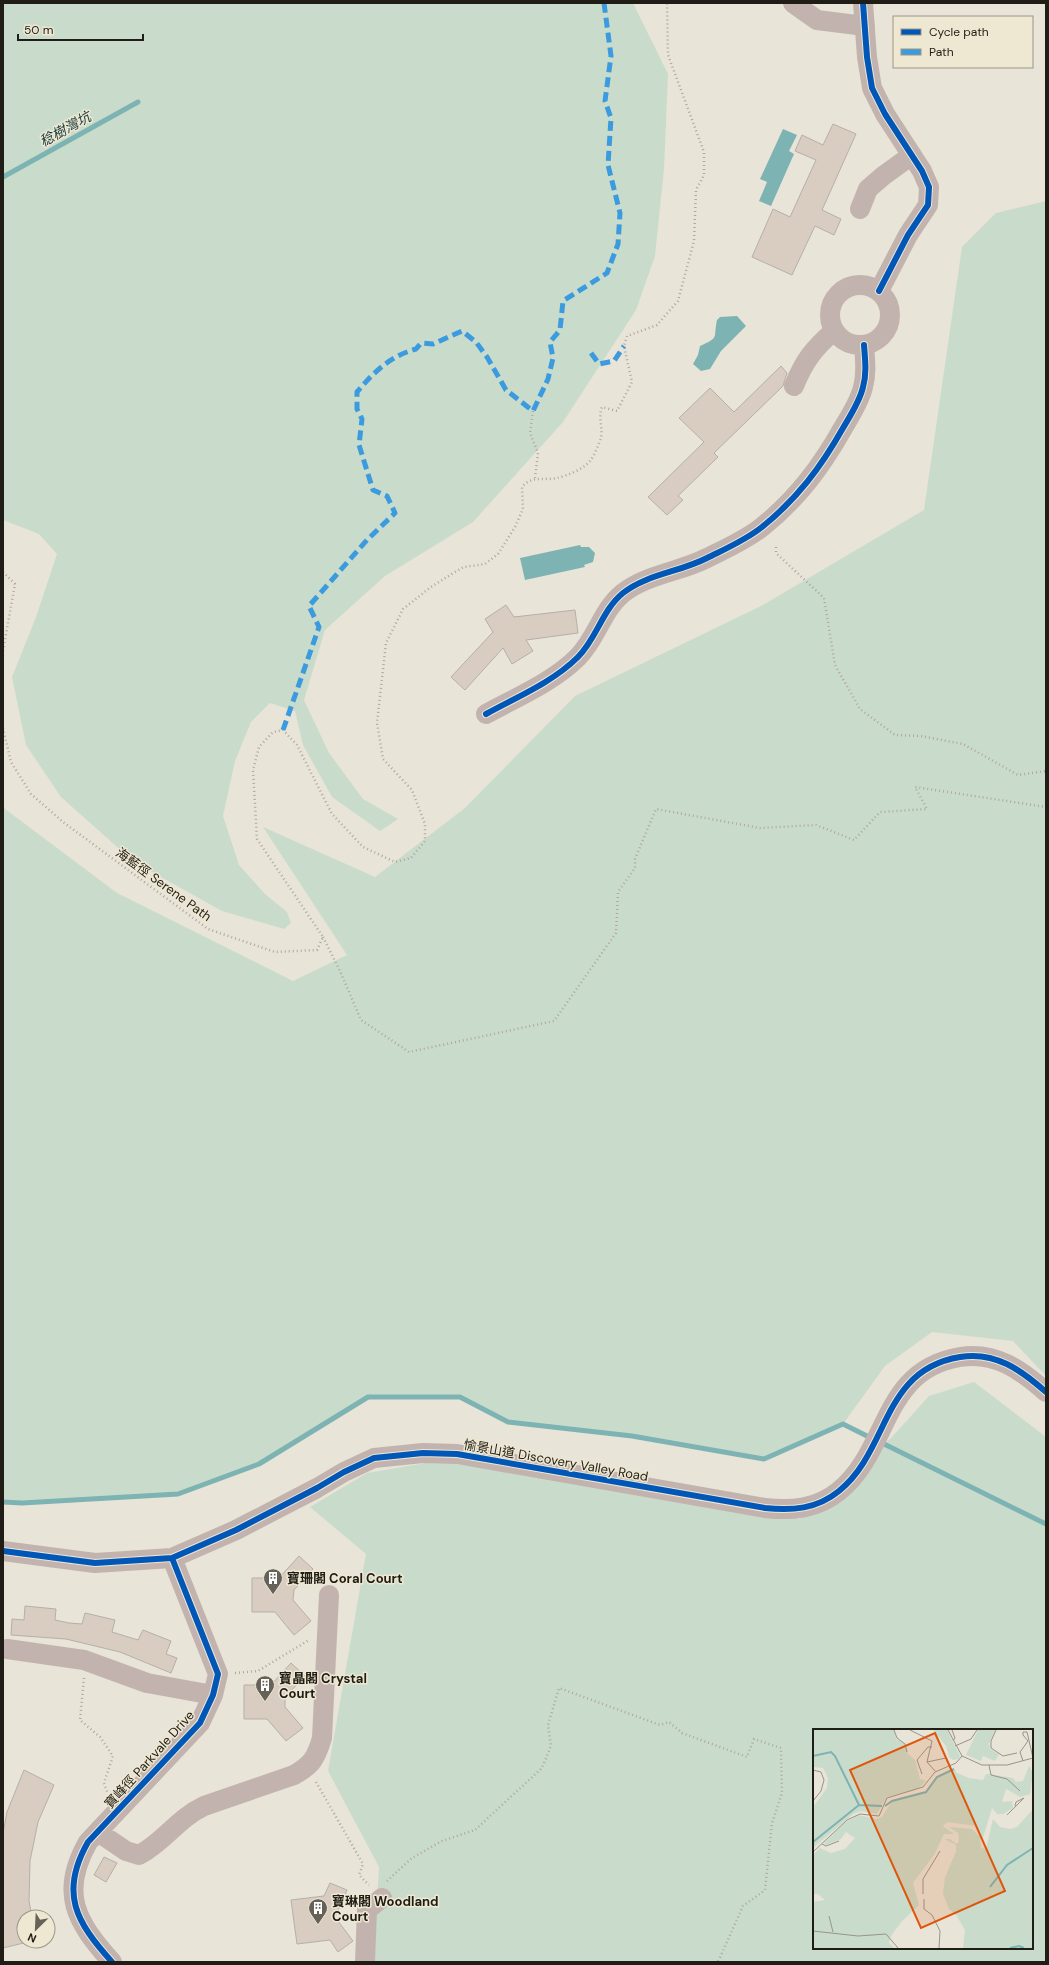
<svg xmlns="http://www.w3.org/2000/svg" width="1049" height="1965" font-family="'DM Sans','Noto Sans TC',sans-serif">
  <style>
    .green { fill: #c9dccb; fill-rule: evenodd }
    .water { fill: #7eb3b3 }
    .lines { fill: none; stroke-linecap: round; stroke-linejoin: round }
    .stream { stroke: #7eb3b3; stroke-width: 5 }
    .building { fill: #d9cdc2; stroke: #b5afa8 }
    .path { stroke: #b0a6a2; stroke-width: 2.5; stroke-dasharray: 1 3; stroke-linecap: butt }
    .minor { stroke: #c3b3af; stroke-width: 20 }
    .quiet { stroke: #3c9bdf; stroke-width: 5; stroke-dasharray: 10 5; stroke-linecap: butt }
    .cycleway-casing { stroke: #eee7d2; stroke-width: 8 }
    .cycleway { stroke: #0057b8; stroke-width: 6 }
    .labels { text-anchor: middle; stroke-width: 3; stroke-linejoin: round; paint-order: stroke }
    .street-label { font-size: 13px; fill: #1f1d15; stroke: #eee7d2 }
    .poi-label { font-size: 13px; font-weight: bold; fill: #1f1d15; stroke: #eee7d2; text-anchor: start }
    .water-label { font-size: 14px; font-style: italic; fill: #153b3e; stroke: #eee7d2 }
    .inset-river { fill: none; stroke: #7eb3b3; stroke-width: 2 }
    .inset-road { fill: none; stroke: #98948a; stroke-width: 1 }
    .view { fill: #de560c; fill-opacity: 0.15; stroke: #de560c; stroke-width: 2 }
    .inset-edge { fill: none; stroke: #1f1d15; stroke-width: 2 }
  </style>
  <rect width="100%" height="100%" fill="#e8e4d8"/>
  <!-- green -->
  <path class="green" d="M 3,3 L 633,3 L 668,74 L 664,169 L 655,256 L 636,310 L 563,422 L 473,522 L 385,576 L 325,630 L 304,700 L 329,753 L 363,799 L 398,819 L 380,831 L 332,797 L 303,745 L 295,711 L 270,703 L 251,722 L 235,761 L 223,816 L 239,865 L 265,894 L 287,912 L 291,923 L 284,929 L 222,911 L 134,862 L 61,797 L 26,745 L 12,677 L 36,617 L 57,554 L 39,534 L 3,520 Z
    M 1046,201 L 1046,1376 L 1013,1341 L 932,1332 L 885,1366 L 843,1424 L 764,1459 L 632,1436 L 508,1422 L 460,1397 L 368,1397 L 259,1464 L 178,1494 L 22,1503 L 3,1502 L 3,803 L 5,809 L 117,893 L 293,981 L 347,955 L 263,827 L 375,877 L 465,808 L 575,696 L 761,606 L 924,510 L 962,247 L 996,213 Z
    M 974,1382 L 1046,1437 L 1046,1962 L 373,1962 L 379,1867 L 328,1771 L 366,1554 L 310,1507 L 367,1473 L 437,1461 L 712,1504 L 799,1519 L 841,1498 L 869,1457 L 892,1437 L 929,1396 ZM 814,1730 L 1032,1730 L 1032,1948 L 814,1948 Z"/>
  <!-- water -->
  <path class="water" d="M 783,129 L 797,135 L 789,151 L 794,154 L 771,206 L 759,201 L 767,182 L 760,179 Z
    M 737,316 L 746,326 L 721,351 L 710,369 L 701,371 L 693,364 L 698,355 L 700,346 C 720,337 713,339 717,320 L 720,317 Z
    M 580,545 L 581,547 L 589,547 L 595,553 L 593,562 L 584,565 L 585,567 L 525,580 L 520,558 Z"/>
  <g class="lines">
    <!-- stream -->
    <path class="stream" d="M 3,177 L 138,102
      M 878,1441 L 1046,1524
      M 3,1502 L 22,1503 L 178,1494 L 259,1464 L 368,1397 L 460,1397 L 508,1422 L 632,1436 L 764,1459 L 843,1424 L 871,1438"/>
  </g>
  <!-- building -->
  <path class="building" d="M 833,124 L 856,134 L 822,210 L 841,219 L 834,235 L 815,226 L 792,275 L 752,257 L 773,209 L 790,217 L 816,160 L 795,151 L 802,135 L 823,145 Z
    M 781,366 L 787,373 L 783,386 L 714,453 L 718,457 L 678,496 L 683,500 L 667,515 L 648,497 L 704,442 L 679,418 L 710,388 L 734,412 Z
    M 506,605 L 514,617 L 575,610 L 578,633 L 526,640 L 533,651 L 512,664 L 503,648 L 465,690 L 451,677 L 493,632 L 485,619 Z
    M 299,1556 L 313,1569 L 294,1590 L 293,1600 L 311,1621 L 294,1635 L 275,1612 L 252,1612 L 252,1578 L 279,1578 Z
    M 25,1606 L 56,1609 L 55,1620 L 69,1623 L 82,1624 L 85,1613 L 115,1620 L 112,1632 L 138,1640 L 143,1630 L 171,1641 L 166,1654 L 177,1658 L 171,1673 L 120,1652 L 66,1639 L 11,1635 L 12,1619 L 24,1620 Z
    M 291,1663 L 305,1676 L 285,1697 L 285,1707 L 303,1728 L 286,1741 L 267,1719 L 244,1719 L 244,1685 L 271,1685 Z
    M 24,1770 L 54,1785 L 38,1822 L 30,1861 L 29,1901 L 32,1917 L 24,1917 L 24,1941 L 32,1941 L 3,1948 L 3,1833 L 7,1812 Z
    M 104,1857 L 117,1863 L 106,1882 L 94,1875 Z
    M 330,1883 L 347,1890 L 335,1917 L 353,1941 L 338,1952 L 330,1940 L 297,1944 L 291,1900 L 324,1896 Z"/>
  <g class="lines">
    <!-- path -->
    <path class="path" d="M 533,411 L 530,433 L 538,453 L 535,478
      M 776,547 L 776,553 L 824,598 L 835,665 L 860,709 L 895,735 L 921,736 L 963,744 L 1018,775 L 1046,771
      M 3,572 L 15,584 L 3,651
      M 3,728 L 11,762 L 31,794 L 63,822 L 208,929 L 275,952 L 317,950 L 323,937 L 257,839 L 253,770 L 259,747 L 273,732 L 283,730 L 297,745 L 332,814 L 363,847 L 395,862 L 411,858 L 425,841 L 425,824 L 412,790 L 383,759 L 377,723 L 386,643 L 403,609 L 431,587 L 455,572 L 464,567 L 485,564 L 498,554 L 515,527 L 523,509 L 522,487 C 532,475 543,481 557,478 C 566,476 584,469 590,461 C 594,456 599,444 601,438 C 603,428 598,418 602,407 L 617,411 L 632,382 L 624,346 L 627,336 L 657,325 L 678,301 L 694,241 L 696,190 L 704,175 L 704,152 L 668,55 L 667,3
      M 323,937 L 340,971 L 361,1020 L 409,1052 L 554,1021 L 616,933 L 618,892 L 635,868 L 635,859 L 656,809 L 760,828 L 816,825 L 854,840 L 880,812 L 927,809 L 915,787 L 1046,807
      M 235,1673 L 258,1671 L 309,1640
      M 84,1678 L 80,1720 L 100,1737 L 113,1756 L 104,1783 L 108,1794
      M 316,1782 L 363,1864 L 359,1875 L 369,1885
      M 387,1881 L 412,1858 L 442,1841 L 475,1830 L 542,1768 L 551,1746 L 548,1725 L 559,1688 L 660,1725 L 669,1722 L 682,1733 L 747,1757 L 754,1739 L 781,1748 L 782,1793 L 772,1823 L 765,1890 L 743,1906 L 718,1962"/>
    <!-- minor -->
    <path class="minor" d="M 793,3 L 817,20 L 865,26
      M 863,3 L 867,57 L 872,88 L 885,114 L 922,171 L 929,187 L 928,205 L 908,235 L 879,291
      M 860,209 L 868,189 L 883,176 L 912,155
      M830 315a30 30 0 1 1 60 0a30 30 0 1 1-60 0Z
      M 794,386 C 804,361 814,348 834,331
      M 486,714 C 517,697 553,682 578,657 C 597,638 602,610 623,593 C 647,574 680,572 707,558 C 725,549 746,540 762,527 C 797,499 821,467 843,428 C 850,416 860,401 863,387 C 867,373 865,359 864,345
      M 3,1551 L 95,1563 L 172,1558 L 236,1530 L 317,1488 L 344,1472 L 374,1458 L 423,1453 L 457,1454 L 765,1508 C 792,1511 817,1509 839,1491 C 890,1450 881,1370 960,1357 C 995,1351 1021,1370 1046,1392
      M 7,1649 L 84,1660 L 147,1683 L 213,1695
      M 98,1832 L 126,1851 L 139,1855 C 164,1842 177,1819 204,1806 L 294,1775 C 312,1765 316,1758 322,1738 L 329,1595
      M 112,1962 C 76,1922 59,1893 88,1842 L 200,1723 L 213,1695 L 218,1674 L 172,1558
      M 365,1962 L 367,1910 L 382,1898"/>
    <!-- quiet -->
    <path class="quiet" d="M 591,353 L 599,364 L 614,361 L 624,346
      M 283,730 L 319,627 L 309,606 L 367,540 L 395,513 L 387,496 L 373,490 L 359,445 L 362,419 L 357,409 L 357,392 C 374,372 390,356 416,349 L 421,343 L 433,344 L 462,331 L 476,342 L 487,357 L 506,390 L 533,411 L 548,379 L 553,358 L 550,342 L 560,330 L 563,301 L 607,273 L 618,244 L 620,213 L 608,165 L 611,118 L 605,101 L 611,56 L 604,3"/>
    <defs>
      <path id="cycleway" d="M 863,3 L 867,57 L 872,88 L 885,114 L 922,171 L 929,187 L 928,205 L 908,235 L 879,291
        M 486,714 C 517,697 553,682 578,657 C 597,638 602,610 623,593 C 647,574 680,572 707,558 C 725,549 746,540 762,527 C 797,499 821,467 843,428 C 850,416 860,401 863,387 C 867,373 865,359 864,345
        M 3,1551 L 95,1563 L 172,1558 L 236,1530 L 317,1488 L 344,1472 L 374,1458 L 423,1453 L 457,1454 L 765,1508 C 792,1511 817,1509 839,1491 C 890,1450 881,1370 960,1357 C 995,1351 1021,1370 1046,1392
        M 112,1962 C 76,1922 59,1893 88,1842 L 200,1723 L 213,1695 L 218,1674 L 172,1558"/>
    </defs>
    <!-- cycleway casing -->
    <use href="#cycleway" class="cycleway-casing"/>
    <!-- cycleway -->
    <use href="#cycleway" class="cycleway"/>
  </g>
  <!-- icons -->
  <defs>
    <symbol id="building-pin" viewBox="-11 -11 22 30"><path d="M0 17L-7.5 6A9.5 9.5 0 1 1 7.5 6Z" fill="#656359" stroke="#eee7d2"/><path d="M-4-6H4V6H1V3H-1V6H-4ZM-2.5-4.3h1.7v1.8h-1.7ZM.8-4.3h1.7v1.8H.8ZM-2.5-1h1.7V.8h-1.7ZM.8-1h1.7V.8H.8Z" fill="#fff"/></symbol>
  </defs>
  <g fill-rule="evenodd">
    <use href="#building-pin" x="262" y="1567" width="22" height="30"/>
    <use href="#building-pin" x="254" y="1674" width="22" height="30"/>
    <use href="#building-pin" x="307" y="1897" width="22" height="30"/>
  </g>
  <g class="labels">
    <!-- street labels -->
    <g class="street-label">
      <text transform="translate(164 884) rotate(36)" y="5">海藍徑 Serene Path</text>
      <text transform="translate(556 1460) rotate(10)" y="5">愉景山道 Discovery Valley Road</text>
      <text transform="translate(149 1759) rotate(-48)" y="5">寶峰徑 Parkvale Drive</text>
    </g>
    <!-- poi labels -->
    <g class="poi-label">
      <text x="287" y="1583">寶珊閣 Coral Court</text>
      <text x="279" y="1683">寶晶閣 Crystal<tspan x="279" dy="15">Court</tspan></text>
      <text x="332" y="1906">寶琳閣 Woodland<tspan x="332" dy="15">Court</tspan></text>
    </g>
    <!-- water labels -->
    <g class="water-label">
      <text transform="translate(65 129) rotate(-29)" y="5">稔樹灣坑</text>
    </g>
  </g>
  <!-- overview -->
  <g transform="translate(813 1729)">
    <rect width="220" height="220" fill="#e8e4d8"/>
    <path d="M 0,1 L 81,1 L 83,10 L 91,14 L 95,25 L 102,31 L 107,50 L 113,52 L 105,60 L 74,68 L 64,85 L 48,82 L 40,85 L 0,119 L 0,78 L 14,59 L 15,49 L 10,39 L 0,38 ZM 120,1 L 134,1 L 147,27 L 145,30 L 140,31 L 136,28 L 133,17 ZM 165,1 L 182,1 L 176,15 L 177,20 L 186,25 L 182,32 L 170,27 L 168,32 L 153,26 ZM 216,37 L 220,43 L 217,65 L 207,68 L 193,60 L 189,73 L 199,72 L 200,79 L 190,85 L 184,85 L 179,79 L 170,109 L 163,97 L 134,93 L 130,97 L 141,105 L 131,105 L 121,126 L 100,154 L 106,176 L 89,192 L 78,207 L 76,214 L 81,219 L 0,219 L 0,173 L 12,171 L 5,165 L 0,165 L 0,126 L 7,119 L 18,124 L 32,120 L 42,109 L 33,103 L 28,110 L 13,116 L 11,114 L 31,94 L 46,86 L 63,90 L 69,88 L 79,72 L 113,63 L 124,48 L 141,40 L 144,44 L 156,49 L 170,51 L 173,45 L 176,45 L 200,49 L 203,53 L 210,52 ZM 220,80 L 220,219 L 150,219 L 152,201 L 143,186 L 136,180 L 130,165 L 132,148 L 143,123 L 143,116 L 131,110 L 137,110 L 143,115 L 146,113 L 145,104 L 136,98 L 159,100 L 167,108 L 168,119 L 173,120 L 180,90 L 187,98 L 197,100 L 204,98 Z" fill="#c9dccb"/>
    <path class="inset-river" d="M 0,27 L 18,23 L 22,27 L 46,76M 72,77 L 79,72 L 113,63 L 124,48 L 141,40M 0,113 L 46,76 L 69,77M 177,158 L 194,136 L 220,119M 197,219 L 206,217 L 211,219"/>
    <path class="inset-road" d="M 81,1 L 84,9 L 92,15 L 94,23M 97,1 L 119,12 L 114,33 L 122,42M 135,1 L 149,27 L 169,36 L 194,36 L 220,29 L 214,3 L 210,3 L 210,6M 139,1 L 142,9 L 140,12M 183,1 L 178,12 L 178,19 L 190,27 L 204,24M 210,6 L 215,12 L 207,23 L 210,32M 220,7 L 220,21M 142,17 L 158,10 L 164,1M 114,33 L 133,29M 176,36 L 178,46 L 194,50 L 207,62M 0,41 L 8,43 L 11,51 L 8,62 L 0,72M 109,45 L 104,31 L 115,18 L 119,18M 202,77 L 203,73 L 211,69M 194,86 L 211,69M 9,115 L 13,117 L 26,112M 0,123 L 34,91 L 47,85 L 66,87 L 74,69 L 110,58 L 122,43 L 143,34 L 149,27M 110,165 L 110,150 L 127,122M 111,170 L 111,180 L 119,186 L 127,202 L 126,219M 16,187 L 20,203M 0,202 L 45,207 L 73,205 L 85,219"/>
    <path class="view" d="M 122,4 L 192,162 L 108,199 L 37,41 Z"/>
    <rect width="220" height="220" class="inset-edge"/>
  </g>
  <!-- border -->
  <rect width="1049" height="1965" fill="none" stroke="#1f1d15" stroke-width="8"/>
  <!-- legend -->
  <rect x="893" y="16" width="140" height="52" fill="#eee7d2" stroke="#9b9686"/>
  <rect x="901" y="29" width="20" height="6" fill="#0057b8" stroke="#9b9686"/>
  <text x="929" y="36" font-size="12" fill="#1f1d15">Cycle path</text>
  <rect x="901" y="49" width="20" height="6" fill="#3c9bdf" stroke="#9b9686"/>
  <text x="929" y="56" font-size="12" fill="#1f1d15">Path</text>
  <!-- north arrow -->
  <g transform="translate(36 1929) rotate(204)"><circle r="19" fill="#eee7d2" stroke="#9b9686"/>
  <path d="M0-3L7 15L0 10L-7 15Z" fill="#656359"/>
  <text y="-6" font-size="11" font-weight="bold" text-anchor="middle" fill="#1f1d15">N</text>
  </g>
  <!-- scale -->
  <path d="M18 34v6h125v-6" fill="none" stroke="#1f1d15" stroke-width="2"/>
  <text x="24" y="34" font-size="12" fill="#1f1d15" stroke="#eee7d2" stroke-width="3" paint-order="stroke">50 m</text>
</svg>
